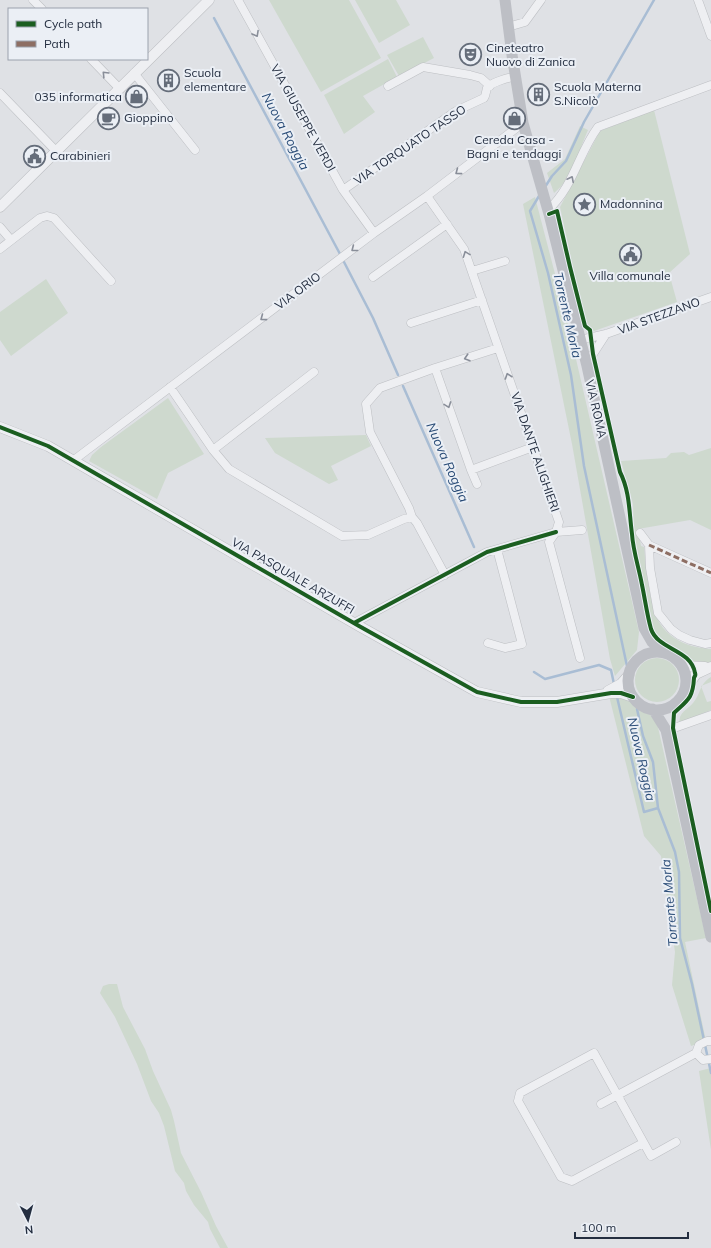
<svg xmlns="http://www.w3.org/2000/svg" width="711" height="1248" font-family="Mulish,sans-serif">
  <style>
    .green { fill: #ced9ce }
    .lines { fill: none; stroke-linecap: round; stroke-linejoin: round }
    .stream { stroke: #a9bdd4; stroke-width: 2.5 }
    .minor-casing { stroke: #bdbfc3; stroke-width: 9 }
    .tertiary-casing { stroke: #bdbfc3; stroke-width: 11 }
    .minor { stroke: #eeeff2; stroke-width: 8 }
    .tertiary { stroke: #eeeff2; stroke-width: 10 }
    .secondary { stroke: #bdbfc5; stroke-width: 11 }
    .quiet { stroke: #8d6e63; stroke-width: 3; stroke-dasharray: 6 3; stroke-linecap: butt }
    .cycleway-casing { stroke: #ebeff5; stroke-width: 6 }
    .cycleway { stroke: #1b5e20; stroke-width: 4 }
    .oneway { stroke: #898e99 }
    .labels { text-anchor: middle; stroke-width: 4; stroke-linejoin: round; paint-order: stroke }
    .poi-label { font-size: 12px; fill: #242e40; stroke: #ebeff5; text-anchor: start }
    .street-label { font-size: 12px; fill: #242e40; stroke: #ebeff5 }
    .water-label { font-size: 13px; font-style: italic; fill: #2a4c77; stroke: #ebeff5 }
  </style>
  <rect width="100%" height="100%" fill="#dfe1e5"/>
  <!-- green -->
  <path class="green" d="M 269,0 L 349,0 L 381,58 L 321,92 Z
    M 355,0 L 396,0 L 410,25 L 379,43 Z
    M 423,37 L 434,58 L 399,76 L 387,55 Z
    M 388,59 L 397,77 L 363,96 L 375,112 L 344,134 L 324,95 Z
    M 654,110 L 690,254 L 669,273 L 677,302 L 594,331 L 585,323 L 560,207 L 600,131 Z
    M 580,126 L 588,130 C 578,152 573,178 554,193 L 547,173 L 565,159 Z
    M 535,197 L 567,320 L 639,632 L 637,650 L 615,676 L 610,659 L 572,444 L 523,204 Z
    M 46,279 L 68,313 L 11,356 L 0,340 L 0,312 Z
    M 168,398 L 204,454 L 168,473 L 157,499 L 89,461 L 92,455 L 101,447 Z
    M 366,435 L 371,446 L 331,466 L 338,480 L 329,484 L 275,453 L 265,438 Z
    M 711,448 L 711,530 L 690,520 L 638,529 L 641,546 L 644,547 C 646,567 650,609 661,625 C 672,641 692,648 711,649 L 711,664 L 693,663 C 683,648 664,646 654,630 L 634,535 L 633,504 L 621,461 L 666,458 L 671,453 L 684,452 L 689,455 Z
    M635 680a22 22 0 1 1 44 0a22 22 0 1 1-44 0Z
    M 711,677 L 711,682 L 701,686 L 707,702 L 711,701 L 711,710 L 679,723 C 679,723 680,718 680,717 C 682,711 689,708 693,703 C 701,694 699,684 711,677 Z
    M 622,694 L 645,709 L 657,723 L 706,938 L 685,942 L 706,1041 L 691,1046 L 672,985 L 675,952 L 661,856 L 644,836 L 609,696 Z
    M 109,984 L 117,984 L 123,1007 L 145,1049 L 153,1071 L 171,1110 L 174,1121 L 181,1153 L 201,1192 L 216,1226 L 228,1248 L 220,1248 L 210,1229 L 208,1222 L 194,1205 L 186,1191 L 184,1183 L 175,1171 L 164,1126 L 159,1113 L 151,1101 L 137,1064 L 115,1017 L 100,993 L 103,986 Z
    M 711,1068 L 711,1150 L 699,1071 Z"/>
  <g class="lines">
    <!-- stream -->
    <path class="stream" d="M 214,18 L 340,254
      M 545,187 L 552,176 L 566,161 L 584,122 L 654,0
      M 539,196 L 530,211 L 548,273 L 571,375 L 584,466 L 627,666
      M 344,262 L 373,318 L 398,375
      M 403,386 L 474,547
      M 534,672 L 545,679 L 599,665 L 611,670 L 614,684
      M 617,697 L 644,812 L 658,808
      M 637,709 L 643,736 L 653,762 L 658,808 L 675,852 L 679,872 L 680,938 L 692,984 L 711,1073"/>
    <defs>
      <path id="minor" d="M 33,0 L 42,9
        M 238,0 L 343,190 L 374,233
        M 698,0 L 711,36
        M 508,27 L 525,22 L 541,0
        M 91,59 L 119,88
        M 134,73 L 195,150
        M 388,86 L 423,67 L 470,75 L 481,78 L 490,86
        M 0,93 L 56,151
        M 343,190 L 456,111 L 484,98 C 486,95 486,91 487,88 C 490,83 509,77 515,77
        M 427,196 L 464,249 L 559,522 L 556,532 L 549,542 L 580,658
        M 548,210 C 574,186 578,154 598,127 L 711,85
        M 0,227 L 11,240
        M 0,249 L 40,218 L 47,216 L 54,218 L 111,281
        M 472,271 L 505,261
        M 373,277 L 447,224
        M 411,323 L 482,300
        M 580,340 L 606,334 L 711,297
        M 587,366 L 593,354 L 606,334
        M 435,368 L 471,470 L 533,447
        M 170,387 L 213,450 L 229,469 L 342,536 L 368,535 L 404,519 L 412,517
        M 213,450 L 314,372
        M 74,460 L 374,233 L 427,196 L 523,123
        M 471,470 L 477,484
        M 640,533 L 649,545 L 650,568 L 658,613 L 671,629 L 679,635 L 690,640 L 705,644 L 711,643
        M 649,545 L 711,573
        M 445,575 L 417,523 L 412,517 L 409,508 L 370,432 L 366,404 L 380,388 L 435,368 L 498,348
        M 354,623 L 487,552 L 556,532 L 582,530
        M 488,643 L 505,648 L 522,644 L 497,549
        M 677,727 L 711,715
        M 711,1041 L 707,1041 L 699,1045 L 696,1053 L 703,1060 L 711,1059
        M 601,1104 L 696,1053
        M 643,1143 L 572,1181 L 561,1177 L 518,1101 L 520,1093 L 594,1053 L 651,1156 L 676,1142"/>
      <path id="tertiary" d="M 0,207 L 209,0
        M 0,427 L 48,446 L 359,626 L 477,692 L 521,702 L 557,702 L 611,693 L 621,693 L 633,697
        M 682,666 L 705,667
        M 686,688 L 696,674 L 711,667
        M 608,691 L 621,684 L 629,675"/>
    </defs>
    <!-- minor casing -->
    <use href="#minor" class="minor-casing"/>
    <!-- tertiary casing -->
    <use href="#tertiary" class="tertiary-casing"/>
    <!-- minor -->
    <use href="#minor" class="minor"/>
    <!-- tertiary -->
    <use href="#tertiary" class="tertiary"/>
    <!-- secondary -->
    <path class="secondary" d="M 505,0 L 512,55 L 523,123 L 549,214 L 587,366 L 644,628 L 652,642 L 664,653
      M628 681a29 29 0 1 1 58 0a29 29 0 1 1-58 0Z
      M 653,709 L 666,730 L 711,937"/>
    <!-- quiet -->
    <path class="quiet" d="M 649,545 L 711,573"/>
    <defs>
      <path id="cycleway" d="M 549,214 L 557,211 L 570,267 L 585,326 L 590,330 L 593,354 L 620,472 C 630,492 629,512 632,534 C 633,551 639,568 642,585 C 645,599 647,615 651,629 C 658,650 691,649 695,673 C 696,676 695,675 694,678 C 693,698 688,700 674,713 L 673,728 L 711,911
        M 0,427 L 48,446 L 359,626 L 477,692 L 521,702 L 557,702 L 611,693 L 621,693 L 633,697
        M 354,623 L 487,552 L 556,532"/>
    </defs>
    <!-- cycleway casing -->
    <use href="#cycleway" class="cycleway-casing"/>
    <!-- cycleway -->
    <use href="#cycleway" class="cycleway"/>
  </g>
  <!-- one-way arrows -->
  <defs><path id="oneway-chevron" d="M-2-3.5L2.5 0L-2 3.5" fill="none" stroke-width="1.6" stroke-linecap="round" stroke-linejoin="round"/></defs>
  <g class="oneway">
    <use href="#oneway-chevron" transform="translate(256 34) rotate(61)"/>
    <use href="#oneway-chevron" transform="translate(105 74) rotate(-134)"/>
    <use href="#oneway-chevron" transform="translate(458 172) rotate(143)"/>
    <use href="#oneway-chevron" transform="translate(571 179) rotate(-63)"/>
    <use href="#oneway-chevron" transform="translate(354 249) rotate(142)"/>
    <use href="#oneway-chevron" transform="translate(466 254) rotate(-111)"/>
    <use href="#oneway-chevron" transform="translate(263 318) rotate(143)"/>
    <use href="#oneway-chevron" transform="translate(467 358) rotate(162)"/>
    <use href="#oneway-chevron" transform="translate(508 376) rotate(-109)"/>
    <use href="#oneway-chevron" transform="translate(448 405) rotate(70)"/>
  </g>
  <!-- icons -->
  <defs>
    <symbol id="theatre-ring" viewBox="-11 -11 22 22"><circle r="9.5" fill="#ebeff5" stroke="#656d7a" stroke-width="1.5"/><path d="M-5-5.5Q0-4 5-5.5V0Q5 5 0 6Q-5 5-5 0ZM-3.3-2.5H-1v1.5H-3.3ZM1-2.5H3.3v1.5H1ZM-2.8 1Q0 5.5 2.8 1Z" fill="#656d7a"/></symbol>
    <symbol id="building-ring" viewBox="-11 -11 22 22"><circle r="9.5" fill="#ebeff5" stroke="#656d7a" stroke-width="1.5"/><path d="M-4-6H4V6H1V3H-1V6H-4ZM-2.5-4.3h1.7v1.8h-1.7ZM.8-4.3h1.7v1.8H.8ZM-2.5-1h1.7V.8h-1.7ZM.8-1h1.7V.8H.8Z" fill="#656d7a"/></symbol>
    <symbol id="shop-ring" viewBox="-11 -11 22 22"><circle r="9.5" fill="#ebeff5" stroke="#656d7a" stroke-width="1.5"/><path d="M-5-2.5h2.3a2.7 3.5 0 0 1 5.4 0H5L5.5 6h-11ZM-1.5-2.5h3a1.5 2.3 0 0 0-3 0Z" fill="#656d7a"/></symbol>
    <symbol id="cafe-ring" viewBox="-11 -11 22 22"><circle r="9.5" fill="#ebeff5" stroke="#656d7a" stroke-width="1.5"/><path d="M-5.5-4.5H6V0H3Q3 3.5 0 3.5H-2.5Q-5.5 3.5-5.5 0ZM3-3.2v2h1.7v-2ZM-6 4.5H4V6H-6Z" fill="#656d7a"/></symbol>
    <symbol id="civic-ring" viewBox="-11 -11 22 22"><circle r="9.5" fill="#ebeff5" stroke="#656d7a" stroke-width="1.5"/><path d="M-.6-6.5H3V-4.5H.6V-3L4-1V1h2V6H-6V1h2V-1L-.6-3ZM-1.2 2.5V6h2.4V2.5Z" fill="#656d7a"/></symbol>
    <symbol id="sight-ring" viewBox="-11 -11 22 22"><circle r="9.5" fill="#ebeff5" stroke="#656d7a" stroke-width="1.5"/><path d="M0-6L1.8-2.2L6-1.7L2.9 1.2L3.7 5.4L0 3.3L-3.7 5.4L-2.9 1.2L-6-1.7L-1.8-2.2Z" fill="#656d7a"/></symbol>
  </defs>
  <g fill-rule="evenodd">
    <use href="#theatre-ring" x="458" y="42" width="25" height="25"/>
    <use href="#building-ring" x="156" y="68" width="25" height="25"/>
    <use href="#building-ring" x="526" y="82" width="25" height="25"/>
    <use href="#shop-ring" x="124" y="84" width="25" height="25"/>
    <use href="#cafe-ring" x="96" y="106" width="25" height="25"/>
    <use href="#shop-ring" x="502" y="106" width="25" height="25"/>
    <use href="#civic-ring" x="22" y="144" width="25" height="25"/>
    <use href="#sight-ring" x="572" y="192" width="25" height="25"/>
    <use href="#civic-ring" x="618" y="242" width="25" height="25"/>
  </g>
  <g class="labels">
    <!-- poi labels -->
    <g class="poi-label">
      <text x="486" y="52">Cineteatro<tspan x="486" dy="14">Nuovo di Zanica</tspan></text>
      <text x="184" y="77">Scuola<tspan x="184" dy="14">elementare</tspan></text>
      <text x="554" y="91">Scuola Materna<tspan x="554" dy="14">S.Nicolò</tspan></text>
      <text x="122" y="101" text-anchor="end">035 informatica</text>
      <text x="124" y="122">Gioppino</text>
      <text x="514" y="144" text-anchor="middle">Cereda Casa -<tspan x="514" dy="14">Bagni e tendaggi</tspan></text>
      <text x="50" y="160">Carabinieri</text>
      <text x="600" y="208">Madonnina</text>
      <text x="630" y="280" text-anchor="middle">Villa comunale</text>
    </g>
    <!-- street labels -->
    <g class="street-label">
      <text transform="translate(303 118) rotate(61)" y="4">VIA GIUSEPPE VERDI</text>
      <text transform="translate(410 145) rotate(-34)" y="4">VIA TORQUATO TASSO</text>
      <text transform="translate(298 291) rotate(-37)" y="4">VIA ORIO</text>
      <text transform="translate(659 316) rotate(-20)" y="4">VIA STEZZANO</text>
      <text transform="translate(596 409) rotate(77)" y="4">VIA ROMA</text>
      <text transform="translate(535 452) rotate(71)" y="4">VIA DANTE ALIGHIERI</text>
      <text transform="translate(293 576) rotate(30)" y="4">VIA PASQUALE ARZUFFI</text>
    </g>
    <!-- water labels -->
    <g class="water-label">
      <text transform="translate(286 131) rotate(62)" y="5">Nuova Roggia</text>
      <text transform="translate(568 315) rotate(77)" y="5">Torrente Morla</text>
      <text transform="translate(448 462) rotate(66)" y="5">Nuova Roggia</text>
      <text transform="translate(642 759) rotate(77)" y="5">Nuova Roggia</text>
      <text transform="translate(669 903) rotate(-95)" y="5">Torrente Morla</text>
    </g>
  </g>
  <!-- legend -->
  <rect x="8" y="8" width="140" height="52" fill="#ebeff5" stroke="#9ba2ad"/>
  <rect x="16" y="21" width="20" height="6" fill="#1b5e20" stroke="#9ba2ad"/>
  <text x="44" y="28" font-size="12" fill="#242e40">Cycle path</text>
  <rect x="16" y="41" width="20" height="6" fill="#8d6e63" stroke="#9ba2ad"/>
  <text x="44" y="48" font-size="12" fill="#242e40">Path</text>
  <!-- north arrow -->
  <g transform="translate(28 1220) rotate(174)" stroke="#ebeff5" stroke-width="3" paint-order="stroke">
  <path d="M0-3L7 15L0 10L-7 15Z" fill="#242e40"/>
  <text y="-6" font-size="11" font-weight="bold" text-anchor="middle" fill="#242e40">N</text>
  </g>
  <!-- scale -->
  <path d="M575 1232v6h113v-6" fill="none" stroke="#242e40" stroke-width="2"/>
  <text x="581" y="1232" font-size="12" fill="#242e40" stroke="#ebeff5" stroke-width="3" paint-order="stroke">100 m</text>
</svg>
